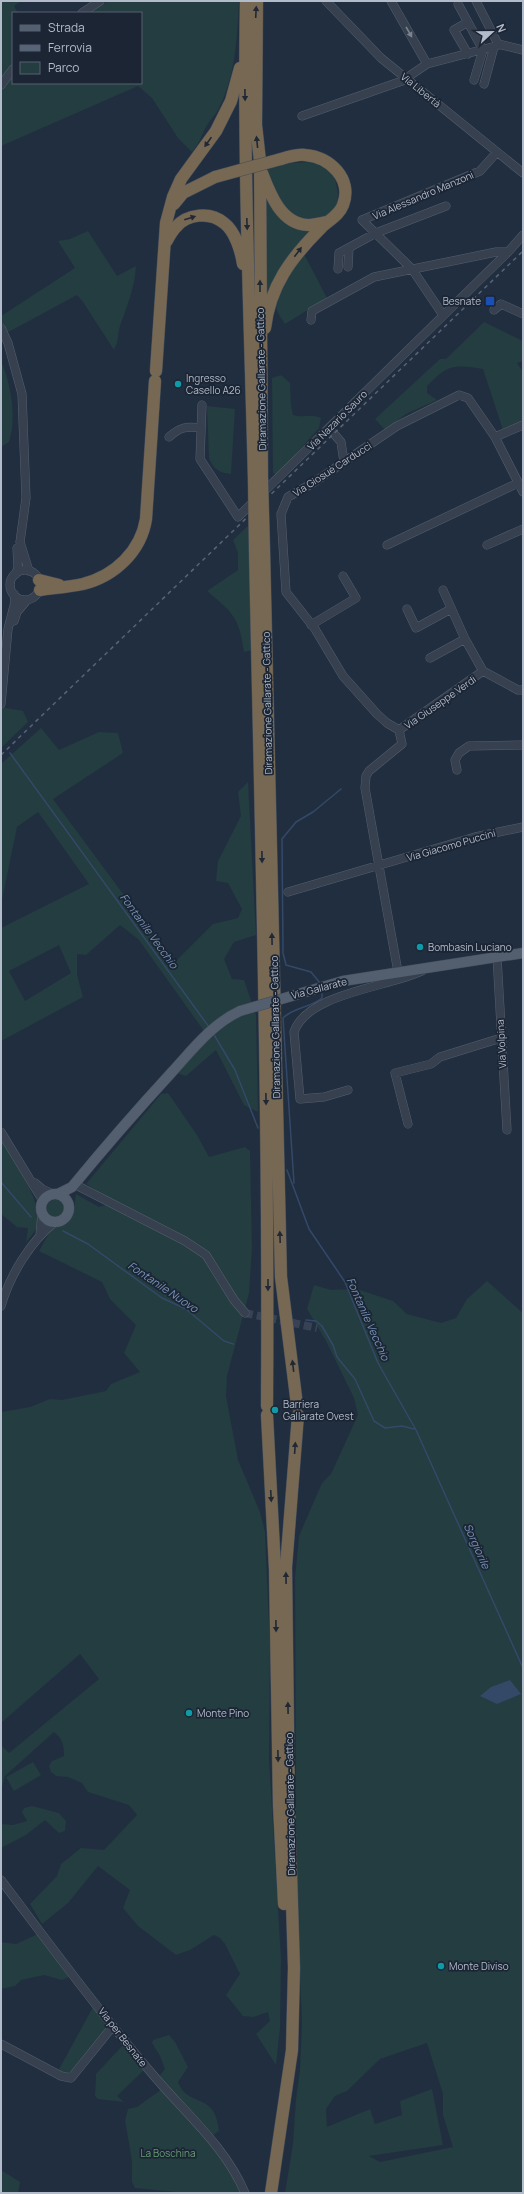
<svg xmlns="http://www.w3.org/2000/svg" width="524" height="2194" font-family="Manrope,sans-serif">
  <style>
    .green { fill: #233d40; fill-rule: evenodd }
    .water { fill: #344968 }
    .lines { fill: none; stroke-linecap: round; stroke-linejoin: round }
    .stream { stroke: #344968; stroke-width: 1.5 }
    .minor-tunnel { stroke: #374354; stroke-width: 8; stroke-dasharray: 8 4; stroke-linecap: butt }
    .minor-casing { stroke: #545e6d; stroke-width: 9 }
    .major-casing { stroke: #3f4958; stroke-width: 11 }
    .highway-casing { stroke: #414b5a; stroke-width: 13 }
    .minor { stroke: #36404f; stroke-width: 8 }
    .major { stroke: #535f6f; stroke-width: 10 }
    .highway { stroke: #766852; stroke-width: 12 }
    .rail { stroke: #576477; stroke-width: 1.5; stroke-dasharray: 4 4; stroke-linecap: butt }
    .major-bridge-casing { stroke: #3f4958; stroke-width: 11; stroke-linecap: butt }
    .highway-bridge-casing { stroke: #414b5a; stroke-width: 13; stroke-linecap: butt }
    .major-bridge { stroke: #535f6f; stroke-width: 10 }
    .highway-bridge { stroke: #766852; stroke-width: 12 }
    .oneway { fill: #202836 }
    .oneway2 { fill: #7a8493 }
    .transit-dot { fill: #1a4fb4; stroke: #1b2534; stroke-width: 1.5 }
    .culture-dot { fill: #0f9aa8; stroke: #1b2534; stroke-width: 1.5 }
    .labels { text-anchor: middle; stroke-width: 3.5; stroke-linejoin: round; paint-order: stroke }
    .street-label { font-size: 10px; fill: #b2bbca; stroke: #1b2534 }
    .poi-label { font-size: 10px; fill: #b2bbca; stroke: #1b2534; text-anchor: start }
    .park-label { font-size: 10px; fill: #669d73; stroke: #1b2534 }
    .water-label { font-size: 11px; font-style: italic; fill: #7691b5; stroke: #1b2534 }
  </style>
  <rect width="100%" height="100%" fill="#212e3f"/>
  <!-- green -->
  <path class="green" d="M 1,1 L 21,1 L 14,6 L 18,13 L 13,13 L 13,83 L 141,83 L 141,13 L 89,13 L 108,1 L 239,1 C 237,38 236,76 218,110 C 216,114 212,118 209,122 C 202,132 201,142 192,152 L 178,138 L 152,98 L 138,86 L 1,146 Z
    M 309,162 C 331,167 336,173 338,195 C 338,200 336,209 333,212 C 329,217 322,218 316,220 C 287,227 271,191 267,168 L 290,163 Z
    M 264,192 C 271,207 278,221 294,228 C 300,230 307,229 313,231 L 266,302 Z
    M 88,231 L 117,276 L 136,266 C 135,287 127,306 120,326 C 118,334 118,343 114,350 L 83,302 L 77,295 L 1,336 L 1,316 L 75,268 L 58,241 L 70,239 Z
    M 304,254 L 327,298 L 285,324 C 283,320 278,315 277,310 C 271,296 296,265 304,254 Z
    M 484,322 L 523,341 L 523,361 L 517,363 L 523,372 L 523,421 L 503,430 L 483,369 C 454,364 447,365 427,386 L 427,393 L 437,400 L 406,414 L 385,430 L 375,419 L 440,359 L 446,359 Z
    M 1,361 C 11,384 17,418 9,442 L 1,447 Z
    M 281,375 L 290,383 L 291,405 L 293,415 C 303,418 311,414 321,418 L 319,428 L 277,475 L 273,473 L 272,378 Z
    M 207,406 L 235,409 L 231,474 C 220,473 213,469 209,458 Z
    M 250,524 L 252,650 L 244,652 C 239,617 233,613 207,591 L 238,570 L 238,553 L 233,540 Z
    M 1,707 L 23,711 L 28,722 L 1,748 Z
    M 41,728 L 59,750 L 99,732 L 118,733 L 123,753 L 53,799 L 174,963 L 213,924 L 238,918 L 242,909 L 228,883 L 216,881 L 218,861 L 241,816 L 238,792 L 248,782 L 256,935 L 234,942 L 224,959 L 232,979 L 244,980 L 256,1015 L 258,1112 L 244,1105 L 216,1050 L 186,1076 L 177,1073 L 209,1038 L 139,940 L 120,925 L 86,955 L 77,954 L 77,975 L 83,997 L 1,1041 L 1,928 L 89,884 L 38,812 L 17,827 L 1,905 L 2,763 ZM 59,945 L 71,973 L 25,1001 L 9,971 Z
    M 168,1093 L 197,1135 L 209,1157 L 245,1147 L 250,1151 L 252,1248 L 249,1293 L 227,1376 L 226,1396 L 238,1460 L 260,1512 L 265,1532 L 270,1649 L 269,1759 L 281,1959 L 280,2028 L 276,2065 L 256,2034 L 270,2021 L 268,2012 L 253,2017 L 243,2016 L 226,1995 L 240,1974 L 225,1944 L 220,1938 L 214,1935 L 190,1950 L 176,1955 L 138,1926 L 123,1908 L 130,1890 L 98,1866 L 68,1903 L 42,1924 L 30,1904 L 57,1876 L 61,1864 L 81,1848 L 104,1850 L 137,1815 L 129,1805 L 88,1792 L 82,1783 L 68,1777 L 56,1776 L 51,1772 L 49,1766 L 52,1761 L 64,1756 C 64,1746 63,1739 54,1732 L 5,1776 L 1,1791 L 1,1745 L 9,1753 L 99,1679 L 80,1654 L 1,1723 L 1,1412 L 30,1407 L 50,1399 L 62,1400 L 106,1391 L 111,1384 L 140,1372 L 124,1353 L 136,1325 L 110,1299 L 102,1282 L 39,1251 L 51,1230 L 73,1215 L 76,1194 L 99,1207 L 115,1202 L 86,1184 L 161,1094 Z
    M 1,1140 C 13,1160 45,1203 37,1227 C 35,1232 29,1238 26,1243 L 28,1228 L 17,1227 L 1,1214 Z
    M45 1208a10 10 0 1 1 20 0a10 10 0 1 1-20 0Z
    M 487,1281 L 523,1313 L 523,2193 L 285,2193 L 293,2144 L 296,2099 L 300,2070 L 302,2023 L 293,1818 L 296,1805 L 295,1578 L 299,1536 L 322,1483 L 331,1474 L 358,1415 L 354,1398 L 326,1341 L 307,1309 L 314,1285 L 331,1290 L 357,1289 L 393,1301 L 407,1314 L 441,1323 L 456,1318 L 467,1299 ZM 427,2043 L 443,2094 L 443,2115 L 453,2147 L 380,2162 L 369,2156 L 443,2145 L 432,2089 L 400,2101 L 402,2115 L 375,2124 L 370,2109 L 327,2127 L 326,2109 L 335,2096 L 347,2091 L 380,2059 Z
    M 33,1762 L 41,1775 L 14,1791 L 6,1777 Z
    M 32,1806 L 59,1813 L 66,1821 L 65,1831 L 59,1833 L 45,1820 L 26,1835 L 1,1848 L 1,1824 L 13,1825 L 27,1821 L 22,1812 L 24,1808 Z
    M 38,1934 L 69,1977 L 62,1980 L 44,1975 L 21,1980 L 15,1986 L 1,1989 L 1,1942 L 16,1944 Z
    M 93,2007 L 108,2025 L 108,2029 L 71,2074 L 66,2075 L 58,2071 Z
    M 169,2035 L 175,2042 L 188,2067 L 178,2082 C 188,2109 215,2090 219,2131 L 213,2135 L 161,2079 L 160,2075 L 165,2069 L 160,2056 L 152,2043 L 153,2040 Z
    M 124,2044 L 143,2071 L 117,2096 L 124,2102 L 98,2099 L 95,2096 L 96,2074 Z
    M 162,2089 L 223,2158 L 242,2193 L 186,2193 L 135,2188 L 132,2182 L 132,2161 L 125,2120 L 128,2109 L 137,2107 Z
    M 1,2170 L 20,2182 L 18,2193 L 1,2193 Z"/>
  <!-- water -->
  <path class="water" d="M 510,1680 L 521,1694 L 497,1704 L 480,1696 L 491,1687 Z"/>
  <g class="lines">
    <!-- stream -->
    <path class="stream" d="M 10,753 L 209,1027
      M 320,983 L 311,972 L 286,965 L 283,953 L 282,839 L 296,822 L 313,812 L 341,789
      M 213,1033 L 235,1070 L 258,1128
      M 287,1170 L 309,1229 L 345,1282 L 378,1363 L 416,1430 L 523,1668
      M 1,1182 L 31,1217
      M 294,1183 L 283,1018 C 294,1007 310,1008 322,998 L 322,990
      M 63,1231 L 88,1244 L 162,1298 L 186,1309 L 224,1341 L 233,1344
      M 306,1320 L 316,1321 L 322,1326 L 333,1345 L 337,1357 L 355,1379 L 374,1421 L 385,1428 L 402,1426 L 414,1429"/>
    <!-- minor-tunnel -->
    <path class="minor-tunnel" d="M 245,1313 L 317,1328"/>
    <defs>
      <path id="minor" d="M 326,1 L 381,58 L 523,173
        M 391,1 L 427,64
        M 476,1 L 498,44
        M 458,4 L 483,50 L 474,80
        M 82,13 L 100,1
        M 468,54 L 454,30 L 468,22
        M 484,84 L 494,47
        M 1,85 L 13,69
        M 302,116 L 402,81 L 427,64 L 496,46 L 498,44 L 523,50
        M 348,267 L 349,248
        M 338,269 L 339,253 L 376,233 L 446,206
        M 494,310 L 501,304 L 523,314
        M 443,315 L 412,269 L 362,220 L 480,171 L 497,152
        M 311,320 L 312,311 L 374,277 L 496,252 L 508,252
        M 1,328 L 8,343 L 22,394 L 26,498 L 20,542 L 29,571
        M 202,405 L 200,459 L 238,517 L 508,252 L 523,235
        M 329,428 L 341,442 L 344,462
        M 169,437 C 180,427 187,426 201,428
        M 495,437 L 523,425
        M 387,545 L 518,483
        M 487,545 L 523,529
        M10 585a15 15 0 1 1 30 0a15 15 0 1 1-30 0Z
        M 16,574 L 18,567 L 17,548
        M 443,590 L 465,639
        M 407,609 L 416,628 L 451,609
        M 14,621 L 17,612 L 27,600
        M 311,625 L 356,598 L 343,576
        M 430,658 L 465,639 L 483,671
        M 483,671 L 518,690 L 523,690
        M 1,704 L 8,629 L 15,602 L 14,594
        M 399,730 L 387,723 L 377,714 L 343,676 L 315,629 L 286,592 L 281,514 L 288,497 L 313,483 L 397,426 L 459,395 L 468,398 L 495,437 L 523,492
        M 399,730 L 483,671
        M 457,770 L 455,760 L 459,753 L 469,746 L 523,745
        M 288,892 L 475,837 L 523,827
        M 497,957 L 507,1130
        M 398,972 L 365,788 L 366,776 L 369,771 L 402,744 L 399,730
        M 348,1090 L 324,1097 L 300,1099 L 294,1032 C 307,993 389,987 422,971
        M 408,1124 L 395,1073 L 431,1064 L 440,1057 L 501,1038
        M 1,1132 L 43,1201
        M 35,1183 L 42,1189 L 53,1194
        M 74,1184 L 185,1241 L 206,1255 L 234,1300 L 245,1313
        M 40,1235 L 42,1213
        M 1,1306 C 10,1275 30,1242 55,1222
        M 1,1880 C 51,1946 100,2013 154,2076 C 186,2114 225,2146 245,2193
        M 1,2044 L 61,2076 L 71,2078 L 113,2026"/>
      <path id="major" d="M 343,981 L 523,953
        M 58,1194 L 72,1187 C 104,1148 138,1109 172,1072 C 193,1049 212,1024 240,1011
        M41 1208a14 14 0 1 1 28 0a14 14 0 1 1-28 0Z"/>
      <path id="highway" d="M 246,1 C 243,161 250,321 254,481
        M 257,1 L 256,125 L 260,161 L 262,478
        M 262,173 C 270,194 281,224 308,225 C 314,225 321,223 327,222
        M 174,204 L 183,193 L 215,177
        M 166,242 C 169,237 172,231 176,227 C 187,214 210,211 224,223 C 235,231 241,251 243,264
        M 265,328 C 270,286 291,258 320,229 C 327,221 339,216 343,205 C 353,179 330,157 305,155 C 298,154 288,157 281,159
        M 156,371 L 166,223 L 173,197 L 181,179 L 216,131 L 231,101 L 240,68
        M 264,549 L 281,1277 L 297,1405
        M 255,552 C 261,837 269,1121 267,1406
        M 39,580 L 59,585
        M 40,590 C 54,588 69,587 83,584 C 115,576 141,551 146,519 L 155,381
        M 267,1415 L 275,1569 L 279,1806 L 284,1904
        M 271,2193 L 292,2050 L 294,1968 L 289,1806 L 286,1567 L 298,1415"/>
    </defs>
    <!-- minor casing -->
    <use href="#minor" class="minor-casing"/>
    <!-- major casing -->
    <use href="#major" class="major-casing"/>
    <!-- highway casing -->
    <use href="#highway" class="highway-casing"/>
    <!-- minor -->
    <use href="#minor" class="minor"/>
    <!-- major -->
    <use href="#major" class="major"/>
    <!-- highway -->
    <use href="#highway" class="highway"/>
    <!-- rail -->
    <path class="rail" d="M 1,755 L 523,251"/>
    <defs>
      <path id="major-bridge" d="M 240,1011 L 343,981"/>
      <path id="highway-bridge" d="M 215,177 L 281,159
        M 262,478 L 264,549
        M 254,481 L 255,552"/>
    </defs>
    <!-- major-bridge casing -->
    <use href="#major-bridge" class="major-bridge-casing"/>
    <!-- highway-bridge casing -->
    <use href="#highway-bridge" class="highway-bridge-casing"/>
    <!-- major-bridge -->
    <use href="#major-bridge" class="major-bridge"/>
    <!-- highway-bridge -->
    <use href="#highway-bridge" class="highway-bridge"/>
  </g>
  <!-- one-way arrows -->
  <defs><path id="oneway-solid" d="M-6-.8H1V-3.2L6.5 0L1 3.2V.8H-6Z"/></defs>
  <g class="oneway">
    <use href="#oneway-solid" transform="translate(256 12) rotate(-87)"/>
    <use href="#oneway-solid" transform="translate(245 95) rotate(89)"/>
    <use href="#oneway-solid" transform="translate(208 142) rotate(125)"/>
    <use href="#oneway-solid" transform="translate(257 142) rotate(-96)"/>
    <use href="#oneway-solid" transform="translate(190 218) rotate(-18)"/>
    <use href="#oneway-solid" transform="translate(247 224) rotate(88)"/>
    <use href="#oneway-solid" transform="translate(298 252) rotate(-53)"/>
    <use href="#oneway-solid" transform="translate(260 286) rotate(-90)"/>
    <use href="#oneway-solid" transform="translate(262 857) rotate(89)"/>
    <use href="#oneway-solid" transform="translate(272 939) rotate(-91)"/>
    <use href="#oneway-solid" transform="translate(266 1099) rotate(89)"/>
    <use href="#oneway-solid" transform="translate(280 1237) rotate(-92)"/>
    <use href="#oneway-solid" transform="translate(268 1285) rotate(90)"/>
    <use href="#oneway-solid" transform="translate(293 1366) rotate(-97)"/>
    <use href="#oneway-solid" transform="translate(295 1448) rotate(-86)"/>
    <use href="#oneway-solid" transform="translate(271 1496) rotate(87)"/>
    <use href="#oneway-solid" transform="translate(286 1578) rotate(-91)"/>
    <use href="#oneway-solid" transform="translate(276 1626) rotate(89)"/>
    <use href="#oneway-solid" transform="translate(288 1708) rotate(-91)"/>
    <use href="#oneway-solid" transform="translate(278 1756) rotate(89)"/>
  </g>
  <use class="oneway2" href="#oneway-solid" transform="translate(409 32) rotate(60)"/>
  <!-- markers -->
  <rect class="transit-dot" x="485" y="296" width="10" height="10" rx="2"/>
  <g class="culture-dot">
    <circle cx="178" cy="384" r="4"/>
    <circle cx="420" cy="947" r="4"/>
    <circle cx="275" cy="1410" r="4"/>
    <circle cx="189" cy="1713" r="4"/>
    <circle cx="441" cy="1966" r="4"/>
  </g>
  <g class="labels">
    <!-- street labels -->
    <g class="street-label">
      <text transform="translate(421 90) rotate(39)" y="4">Via Libertà</text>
      <text transform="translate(423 195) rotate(-23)" y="4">Via Alessandro Manzoni</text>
      <text transform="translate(261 379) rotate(-91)" y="4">Diramazione Gallarate - Gattico</text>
      <text transform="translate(337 420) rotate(-45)" y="4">Via Nazario Sauro</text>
      <text transform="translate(332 469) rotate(-33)" y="4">Via Giosuè Carducci</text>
      <text transform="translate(440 702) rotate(-35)" y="4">Via Giuseppe Verdi</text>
      <text transform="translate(267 703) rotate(-91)" y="4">Diramazione Gallarate - Gattico</text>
      <text transform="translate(451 845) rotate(-16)" y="4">Via Giacomo Puccini</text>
      <text transform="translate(319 988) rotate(-15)" y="4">Via Gallarate</text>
      <text transform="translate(275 1027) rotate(-91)" y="4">Diramazione Gallarate - Gattico</text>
      <text transform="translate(501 1044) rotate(-93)" y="4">Via Volpina</text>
      <text transform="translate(290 1804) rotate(-91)" y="4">Diramazione Gallarate - Gattico</text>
      <text transform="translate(123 2037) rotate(52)" y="4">Via per Besnate</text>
    </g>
    <!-- poi labels -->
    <g class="poi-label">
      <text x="481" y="305" text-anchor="end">Besnate</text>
      <text x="186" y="382">Ingresso<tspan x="186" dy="12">Casello A26</tspan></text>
      <text x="428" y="951">Bombasin Luciano</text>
      <text x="283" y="1408">Barriera<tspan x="283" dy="12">Gallarate Ovest</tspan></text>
      <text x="197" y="1717">Monte Pino</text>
      <text x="449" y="1970">Monte Diviso</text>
    </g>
    <!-- park labels -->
    <g class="park-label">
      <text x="168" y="2157">La Boschina</text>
    </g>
    <!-- water labels -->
    <g class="water-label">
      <text transform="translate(149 931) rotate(54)" y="4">Fontanile Vecchio</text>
      <text transform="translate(163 1287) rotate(34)" y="4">Fontanile Nuovo</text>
      <text transform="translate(368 1319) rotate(66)" y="4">Fontanile Vecchio</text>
      <text transform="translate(477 1546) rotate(66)" y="4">Sorgiorile</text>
    </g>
  </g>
  <!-- border -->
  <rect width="524" height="2194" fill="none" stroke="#b2bbca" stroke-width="4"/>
  <!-- legend -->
  <rect x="12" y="12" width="130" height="72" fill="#1b2534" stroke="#576170"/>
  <rect x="20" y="25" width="20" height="6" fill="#535f6f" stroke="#576170"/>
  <text x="48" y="32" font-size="12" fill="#b2bbca">Strada</text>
  <rect x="20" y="45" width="20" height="6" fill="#576477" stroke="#576170"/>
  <text x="48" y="52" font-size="12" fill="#b2bbca">Ferrovia</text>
  <rect x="20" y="62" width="20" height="12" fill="#233d40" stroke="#576170"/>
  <text x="48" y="72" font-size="12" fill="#b2bbca">Parco</text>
  <!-- north arrow -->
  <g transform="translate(492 32) rotate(68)" stroke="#1b2534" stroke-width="3" paint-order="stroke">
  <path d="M0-3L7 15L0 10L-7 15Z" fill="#b2bbca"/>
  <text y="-6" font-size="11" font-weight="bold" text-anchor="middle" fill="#b2bbca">N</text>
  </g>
</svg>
